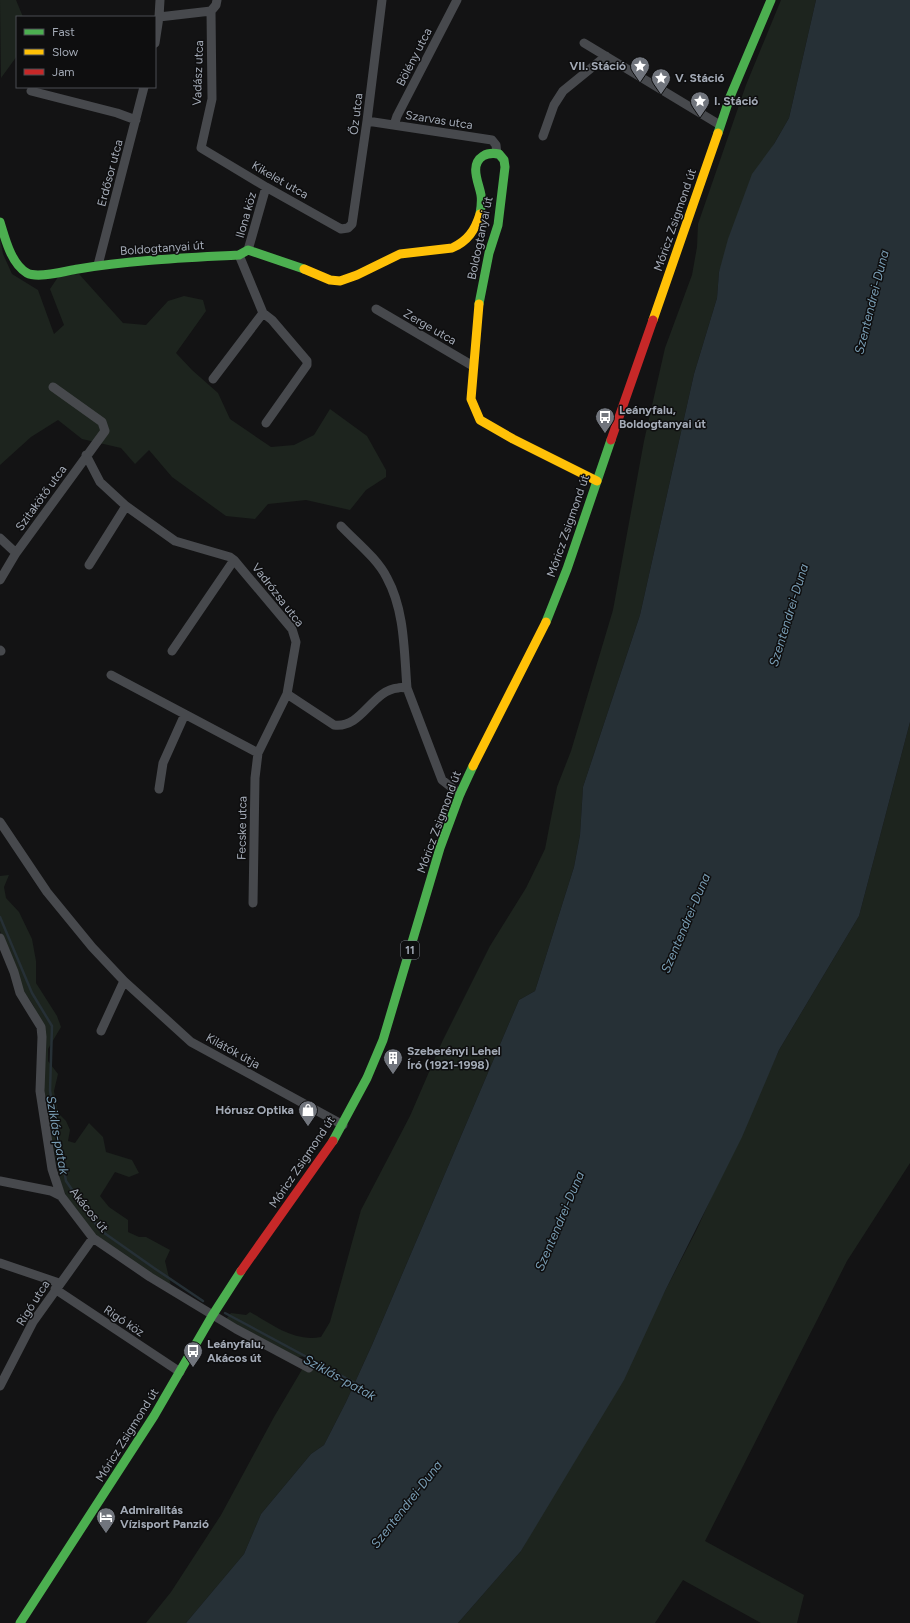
<svg xmlns="http://www.w3.org/2000/svg" width="910" height="1623" font-family="Figtree,sans-serif">
  <style>
    .green { fill: #1d241e }
    .water { fill: #263036 }
    .lines { fill: none; stroke-linecap: round; stroke-linejoin: round }
    .stream { stroke: #263036; stroke-width: 2.5 }
    .street { stroke: #47494d; stroke-width: 9 }
    .fast { stroke: #4caf50; stroke-width: 9 }
    .slow { stroke: #ffc107; stroke-width: 9 }
    .jam { stroke: #c62828; stroke-width: 9 }
    .labels { text-anchor: middle; stroke-width: 3; stroke-linejoin: round; paint-order: stroke }
    .shield { fill: #0e0e0f; stroke: #767b84; stroke-width: 1 }
    .shield-label { font-size: 11px; font-weight: bold; fill: #a3aab6 }
    .street-label { font-size: 12px; fill: #a3aab6; stroke: #0e0e0f }
    .poi-label { font-size: 12px; font-weight: bold; fill: #a3aab6; stroke: #0e0e0f; text-anchor: start }
    .water-label { font-size: 13px; font-style: italic; fill: #789cb3; stroke: #0e0e0f }
  </style>
  <rect width="100%" height="100%" fill="#131314"/>
  <!-- green -->
  <path class="green" d="M 0,0 L 16,0 L 23,17 L 17,17 L 17,56 L 1,78 Z
    M 781,0 L 816,0 L 789,118 L 774,144 L 719,272 L 717,298 L 694,374 L 640,615 L 583,787 L 580,835 L 574,867 L 535,991 L 519,1000 L 372,1345 L 346,1402 L 324,1445 L 311,1454 L 261,1514 L 244,1554 L 186,1623 L 146,1623 L 171,1592 L 221,1515 L 274,1417 L 310,1356 L 297,1357 L 226,1319 L 231,1313 L 246,1315 L 250,1312 C 273,1325 294,1342 321,1337 L 330,1322 L 361,1210 L 410,1116 L 442,1042 L 490,946 L 526,888 L 545,849 L 557,787 L 571,751 L 613,610 L 644,441 L 665,348 L 692,275 L 697,247 L 698,224 L 746,85 Z
    M 0,238 L 3,254 L 12,274 L 38,290 L 54,334 L 64,325 L 50,289 L 58,277 L 79,274 L 123,323 L 146,325 L 168,301 L 184,296 L 203,300 L 206,311 L 176,353 L 192,370 L 218,393 L 230,419 L 271,447 L 294,445 L 314,435 L 330,409 L 367,436 L 386,470 L 386,477 L 366,490 L 350,510 L 306,500 L 268,504 L 255,519 L 226,516 L 172,477 L 149,450 L 135,464 L 121,448 L 82,439 L 58,420 L 31,437 L 0,465 Z
    M 910,722 L 910,1163 L 847,1261 L 705,1541 L 804,1595 L 797,1623 L 761,1623 L 683,1580 L 655,1623 L 458,1623 L 521,1551 L 665,1291 L 696,1231 L 779,1050 L 859,916 Z
    M 9,875 L 4,887 L 6,898 L 19,912 L 32,939 L 36,961 L 36,983 L 57,1016 L 61,1027 L 48,1049 L 48,1061 L 58,1074 L 54,1091 L 58,1113 L 66,1121 L 70,1130 L 68,1141 L 75,1143 L 89,1123 L 103,1137 L 106,1152 L 132,1160 L 139,1173 L 129,1177 L 115,1172 L 100,1196 L 109,1207 L 128,1220 L 128,1232 L 139,1237 L 146,1237 L 170,1250 L 165,1261 L 171,1286 L 145,1271 L 95,1234 L 67,1197 L 60,1183 L 53,1147 L 43,1081 L 46,1033 L 33,1005 L 23,990 L 13,961 L 0,931 L 0,876 Z"/>
  <!-- water -->
  <path class="water" d="M 816,0 L 910,0 L 910,722 L 859,916 L 779,1050 L 742,1137 L 665,1291 L 624,1380 L 521,1551 L 458,1623 L 186,1623 L 244,1554 L 261,1514 L 311,1454 L 324,1445 L 346,1402 L 372,1345 L 519,1000 L 535,991 L 574,867 L 580,835 L 583,787 L 640,615 L 694,374 L 717,298 L 719,272 L 728,239 L 752,174 L 774,144 L 789,118 Z"/>
  <g class="lines">
    <!-- stream -->
    <path class="stream" d="M 0,917 L 32,993 L 52,1026 L 50,1091 L 66,1181 L 100,1230 L 154,1268 L 203,1301
      M 225,1313 L 357,1384"/>
    <!-- street -->
    <path class="street" d="M 217,0 L 216,5 L 211,11 L 212,99 L 201,148 L 266,187 L 341,229 L 348,228 L 352,224 L 367,121 L 382,0
      M 159,17 L 211,11
      M 155,43 L 159,17 L 160,0
      M 584,43 L 720,125
      M 31,91 L 117,113 L 136,120
      M 367,121 L 492,140 L 496,145 L 497,154
      M 394,125 L 397,116 L 457,0
      M 543,136 L 554,105 L 563,91 L 606,56
      M 248,250 L 266,187
      M 239,255 L 263,313 L 272,320 L 307,361 L 307,365 L 266,423
      M 98,265 L 144,87
      M 376,309 L 473,366
      M 213,379 L 263,313
      M 86,455 L 100,482 L 126,506 L 175,541 L 230,557 L 234,560 L 292,629 L 296,642 L 287,694 L 334,725 C 362,729 372,690 398,688 C 401,687 404,688 407,688 L 442,780 L 460,794
      M 341,526 C 356,542 377,558 387,578 C 405,611 404,652 407,688
      M 0,538 L 16,553
      M 89,565 L 126,506
      M 0,580 L 16,553 L 105,431 L 102,422 L 53,387
      M 0,650 L 1,651
      M 172,651 L 234,560
      M 111,675 L 258,753
      M 159,789 L 163,763 L 185,714
      M 0,822 L 47,892 L 92,947 L 124,981 L 191,1042 L 343,1125
      M 253,903 L 255,778 L 258,753 L 287,694
      M 0,938 L 14,972 L 20,993 L 41,1027 L 42,1037 L 40,1091 L 52,1169 L 61,1196 L 93,1238 L 150,1277 L 236,1329 L 309,1368
      M 101,1031 L 124,981
      M 0,1181 L 51,1191 L 61,1196
      M 0,1263 L 59,1283
      M 55,1289 L 180,1372
      M 0,1386 L 33,1322 L 93,1238"/>
    <!-- fast -->
    <path class="fast" d="M 718,133 L 730,97 L 771,0
      M 0,222 C 5,238 11,264 27,273 C 38,279 65,271 78,269 C 131,260 185,258 239,255 L 248,250 L 304,269
      M 479,304 L 489,253 L 498,225 L 505,167 L 504,160 L 499,154 C 494,153 488,153 483,156 C 469,165 479,183 481,195 C 482,201 481,208 480,214
      M 546,622 L 567,569 L 611,440
      M 333,1141 L 367,1078 L 383,1040 L 440,848 L 460,794 L 473,766
      M 20,1623 L 154,1416 L 212,1316 L 241,1271"/>
    <!-- slow -->
    <path class="slow" d="M 304,269 L 330,280 L 340,281 L 357,275 L 400,254 L 452,248 C 468,241 475,230 480,214
      M 479,304 L 471,399 L 480,420 L 513,439 L 597,481
      M 653,320 L 718,133
      M 473,766 L 546,622"/>
    <!-- jam -->
    <path class="jam" d="M 611,440 L 653,320
      M 241,1271 L 333,1141"/>
  </g>
  <!-- icons -->
  <defs>
    <symbol id="sight-pin" viewBox="-11 -11 22 30"><path d="M0 17L-7.5 6A9.5 9.5 0 1 1 7.5 6Z" fill="#71757d" stroke="#0e0e0f"/><path d="M0-6L1.8-2.2L6-1.7L2.9 1.2L3.7 5.4L0 3.3L-3.7 5.4L-2.9 1.2L-6-1.7L-1.8-2.2Z" fill="#fff"/></symbol>
    <symbol id="bus-pin" viewBox="-11 -11 22 30"><path d="M0 17L-7.5 6A9.5 9.5 0 1 1 7.5 6Z" fill="#71757d" stroke="#0e0e0f"/><path d="M-5-6H5V4H4V6H2V4H-2V6H-4V4H-5ZM-3.5-4V0h7V-4ZM-3.5 1.2v1.5H-2V1.2ZM2 1.2v1.5H3.5V1.2Z" fill="#fff"/></symbol>
    <symbol id="building-pin" viewBox="-11 -11 22 30"><path d="M0 17L-7.5 6A9.5 9.5 0 1 1 7.5 6Z" fill="#71757d" stroke="#0e0e0f"/><path d="M-4-6H4V6H1V3H-1V6H-4ZM-2.5-4.3h1.7v1.8h-1.7ZM.8-4.3h1.7v1.8H.8ZM-2.5-1h1.7V.8h-1.7ZM.8-1h1.7V.8H.8Z" fill="#fff"/></symbol>
    <symbol id="shop-pin" viewBox="-11 -11 22 30"><path d="M0 17L-7.5 6A9.5 9.5 0 1 1 7.5 6Z" fill="#71757d" stroke="#0e0e0f"/><path d="M-5-2.5h2.3a2.7 3.5 0 0 1 5.4 0H5L5.5 6h-11ZM-1.5-2.5h3a1.5 2.3 0 0 0-3 0Z" fill="#fff"/></symbol>
    <symbol id="hotel-pin" viewBox="-11 -11 22 30"><path d="M0 17L-7.5 6A9.5 9.5 0 1 1 7.5 6Z" fill="#71757d" stroke="#0e0e0f"/><path d="M-6-4.5h1.5V1H6V5H4.5V3h-9V5H-6ZM-4 0a1.8 1.8 0 1 1 3.6 0ZM.5 0V-2.5h3Q6-2.5 6 0Z" fill="#fff"/></symbol>
  </defs>
  <g fill-rule="evenodd">
    <use href="#sight-pin" x="629" y="55" width="22" height="30"/>
    <use href="#sight-pin" x="650" y="67" width="22" height="30"/>
    <use href="#sight-pin" x="689" y="90" width="22" height="30"/>
    <use href="#bus-pin" x="594" y="406" width="22" height="30"/>
    <use href="#building-pin" x="382" y="1047" width="22" height="30"/>
    <use href="#shop-pin" x="297" y="1099" width="22" height="30"/>
    <use href="#bus-pin" x="182" y="1340" width="22" height="30"/>
    <use href="#hotel-pin" x="95" y="1506" width="22" height="30"/>
  </g>
  <g class="labels">
    <!-- shield labels -->
    <rect class="shield" x="401" y="941" width="18" height="18" rx="3"/>
    <g class="shield-label">
      <text x="410" y="954">11</text>
    </g>
    <!-- street labels -->
    <g class="street-label">
      <text transform="translate(414 57) rotate(-63)" y="4">Bölény utca</text>
      <text transform="translate(198 73) rotate(-88)" y="4">Vadász utca</text>
      <text transform="translate(356 114) rotate(-83)" y="4">Őz utca</text>
      <text transform="translate(439 120) rotate(9)" y="4">Szarvas utca</text>
      <text transform="translate(110 173) rotate(-75)" y="4">Erdősor utca</text>
      <text transform="translate(280 180) rotate(30)" y="4">Kikelet utca</text>
      <text transform="translate(246 215) rotate(-74)" y="4">Ilona köz</text>
      <text transform="translate(675 220) rotate(-71)" y="4">Móricz Zsigmond út</text>
      <text transform="translate(480 238) rotate(-78)" y="4">Boldogtanyai út</text>
      <text transform="translate(162 248) rotate(-4)" y="4">Boldogtanyai út</text>
      <text transform="translate(430 327) rotate(30)" y="4">Zerge utca</text>
      <text transform="translate(41 498) rotate(-54)" y="4">Szitakötő utca</text>
      <text transform="translate(568 526) rotate(-71)" y="4">Móricz Zsigmond út</text>
      <text transform="translate(278 595) rotate(52)" y="4">Vadrózsa utca</text>
      <text transform="translate(439 822) rotate(-70)" y="4">Móricz Zsigmond út</text>
      <text transform="translate(242 828) rotate(-89)" y="4">Fecske utca</text>
      <text transform="translate(233 1051) rotate(29)" y="4">Kilátók útja</text>
      <text transform="translate(302 1162) rotate(-56)" y="4">Móricz Zsigmond út</text>
      <text transform="translate(89 1210) rotate(51)" y="4">Akácos út</text>
      <text transform="translate(33 1303) rotate(-58)" y="4">Rigó utca</text>
      <text transform="translate(124 1321) rotate(34)" y="4">Rigó köz</text>
      <text transform="translate(127 1435) rotate(-58)" y="4">Móricz Zsigmond út</text>
    </g>
    <!-- poi labels -->
    <g class="poi-label">
      <text x="626" y="70" text-anchor="end">VII. Stáció</text>
      <text x="675" y="82">V. Stáció</text>
      <text x="714" y="105">I. Stáció</text>
      <text x="619" y="414">Leányfalu,<tspan x="619" dy="14">Boldogtanyai út</tspan></text>
      <text x="407" y="1055">Szeberényi Lehel<tspan x="407" dy="14">Író (1921-1998)</tspan></text>
      <text x="294" y="1114" text-anchor="end">Hórusz Optika</text>
      <text x="207" y="1348">Leányfalu,<tspan x="207" dy="14">Akácos út</tspan></text>
      <text x="120" y="1514">Admiralitás<tspan x="120" dy="14">Vízisport Panzió</tspan></text>
    </g>
    <!-- water labels -->
    <g class="water-label">
      <text transform="translate(871 302) rotate(-76)" y="5">Szentendrei-Duna</text>
      <text transform="translate(788 615) rotate(-73)" y="5">Szentendrei-Duna</text>
      <text transform="translate(685 923) rotate(-67)" y="5">Szentendrei-Duna</text>
      <text transform="translate(58 1135) rotate(80)" y="5">Sziklás-patak</text>
      <text transform="translate(559 1221) rotate(-67)" y="5">Szentendrei-Duna</text>
      <text transform="translate(340 1377) rotate(29)" y="5">Sziklás-patak</text>
      <text transform="translate(406 1504) rotate(-52)" y="5">Szentendrei-Duna</text>
    </g>
  </g>
  <!-- legend -->
  <rect x="16" y="16" width="140" height="72" fill="#0e0e0f" stroke="#4a4c52"/>
  <rect x="24" y="29" width="20" height="6" fill="#4caf50" stroke="#4a4c52"/>
  <text x="52" y="36" font-size="12" fill="#a3aab6">Fast</text>
  <rect x="24" y="49" width="20" height="6" fill="#ffc107" stroke="#4a4c52"/>
  <text x="52" y="56" font-size="12" fill="#a3aab6">Slow</text>
  <rect x="24" y="69" width="20" height="6" fill="#c62828" stroke="#4a4c52"/>
  <text x="52" y="76" font-size="12" fill="#a3aab6">Jam</text>
</svg>
